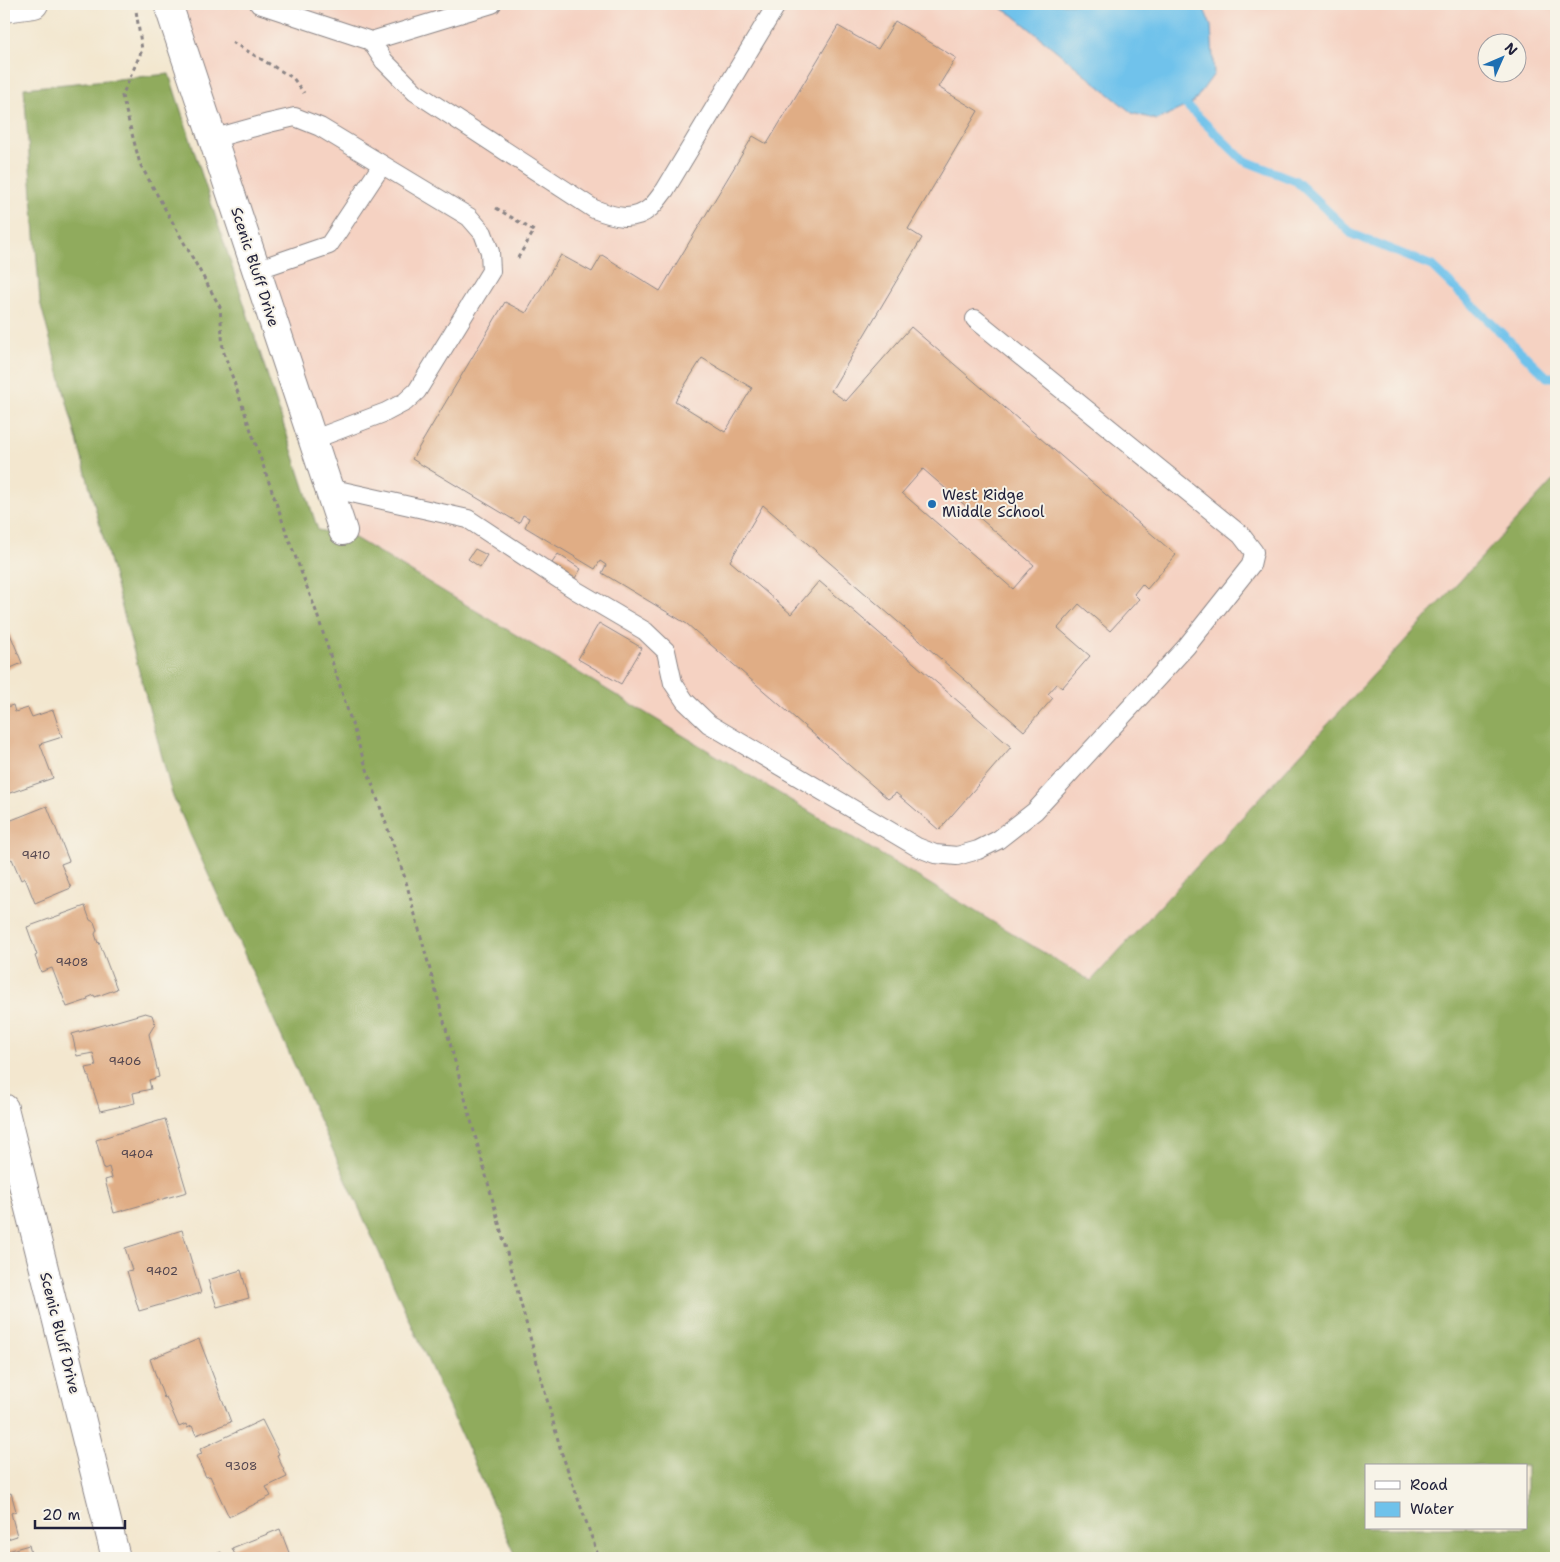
<svg xmlns="http://www.w3.org/2000/svg" width="1560" height="1562" font-family="'Shantell Sans',sans-serif">
  <style>
    .built { fill: #f5d2c2; fill-rule: evenodd }
    .forest { fill: #90ab5d; stroke: #59664c; fill-rule: evenodd }
    .water { fill: #6fc2eb; stroke: #487293 }
    .lines { fill: none; stroke-linecap: round; stroke-linejoin: round }
    .stream { stroke: #6fc2eb; stroke-width: 9 }
    .building { fill: #e0ad85; fill-rule: evenodd }
    .lane-casing { stroke: #8a8485; stroke-width: 20 }
    .street-casing { stroke: #8a8485; stroke-width: 30 }
    .path { stroke: #8a8485; stroke-width: 3; stroke-dasharray: 4 4; stroke-linecap: butt }
    .lane { stroke: #fff; stroke-width: 18 }
    .street { stroke: #fff; stroke-width: 28 }
    .poi-dot { fill: #1f6fb2; stroke: #f7f3e8; stroke-width: 2 }
    .labels { text-anchor: middle; stroke-width: 4; stroke-linejoin: round; paint-order: stroke }
    .number-label { font-size: 12px; fill: #52454e }
    .street-label { font-size: 15px; fill: #22223b; stroke: #f7f3e8 }
    .poi-label { font-size: 15px; fill: #22223b; stroke: #f7f3e8; text-anchor: start }
  </style>
  <rect width="100%" height="100%" fill="#f7f3e8"/>
  <filter id="ink" filterUnits="userSpaceOnUse"><feTurbulence type="fractalNoise" baseFrequency=".02" numOctaves="2"/><feDisplacementMap in="SourceGraphic" scale="10" xChannelSelector="R" yChannelSelector="G"/><feConvolveMatrix kernelMatrix="1 2 1 2 8 2 1 2 1" color-interpolation-filters="sRGB"/></filter>
  <filter id="wash" filterUnits="userSpaceOnUse"><feTurbulence type="fractalNoise" baseFrequency=".0096" numOctaves="4" result="noise"/><feDisplacementMap in="SourceGraphic" scale="20" xChannelSelector="R" yChannelSelector="G"/><feGaussianBlur stdDeviation="1.12" result="paint"/><feColorMatrix in="noise" values="0 0 0 0 0 0 0 0 0 0 0 0 0 0 0 0 0 1.4 0 .05"/><feComposite in="paint" operator="in"/></filter>
  <g filter="url(#wash)">
    <rect width="100%" height="100%" fill="#f3e7cf"/>
    <!-- built -->
    <path class="built" d="M 156,4 L 1556,4 L 1556,477 L 1091,981 L 343,531 ZM 1488,42 L 1518,42 L 1518,72 L 1488,72 Z"/>
    <!-- forest -->
    <path class="forest" d="M 169,74 L 318,530 L 355,538 L 1091,981 L 1556,477 L 1556,1558 L 517,1558 L 172,794 L 40,302 L 24,88 ZM 1366,1466 L 1526,1466 L 1526,1528 L 1366,1528 Z"/>
    <!-- water -->
    <path class="water" d="M 995,4 L 1202,4 L 1211,26 L 1214,74 L 1193,103 L 1157,120 L 1132,113 L 1013,15 Z"/>
    <g class="lines">
      <!-- stream -->
      <path class="stream" d="M 1180,99 L 1243,160 L 1296,181 L 1352,234 L 1432,266 L 1547,377 L 1556,377"/>
    </g>
    <g id="blocks">
      <!-- building -->
      <path class="building" d="M 895,21 L 956,58 L 938,87 L 978,111 L 908,229 L 922,238 L 831,391 L 846,401 L 911,327 L 1176,555 L 1147,589 L 1142,584 L 1134,594 L 1139,599 L 1110,631 L 1079,604 L 1058,628 L 1090,656 L 1062,688 L 1057,684 L 1048,694 L 1053,698 L 1024,731 L 763,505 L 730,561 L 791,614 L 819,581 L 1011,747 L 939,830 L 896,793 L 888,799 L 687,624 L 602,573 L 606,565 L 600,561 L 595,569 L 525,527 L 529,518 L 523,515 L 519,523 L 412,459 L 505,302 L 526,313 L 561,255 L 592,272 L 602,255 L 660,291 L 753,136 L 767,144 L 838,26 L 878,49 ZM 702,358 L 752,388 L 725,432 L 675,401 ZM 923,469 L 1034,565 L 1013,589 L 902,493 Z
        M 475,549 L 487,555 L 480,567 L 468,559 Z
        M 558,554 L 581,569 L 575,578 L 552,563 Z
        M 4,619 L 22,663 L 4,671 Z
        M 599,623 L 642,648 L 621,684 L 578,659 Z
        M 13,705 L 15,712 L 28,708 L 32,717 L 53,710 L 62,737 L 40,744 L 53,778 L 4,795 L 4,708 Z
        M 47,806 L 69,861 L 61,864 L 71,888 L 35,903 L 25,878 L 21,880 L 12,859 L 8,861 L 4,850 L 4,844 L 5,843 L 4,839 L 4,823 Z
        M 85,906 L 90,920 L 94,922 L 97,930 L 95,934 L 98,943 L 99,942 L 117,989 L 95,997 L 94,995 L 87,998 L 88,1000 L 67,1007 L 52,968 L 41,972 L 35,956 L 37,955 L 27,927 Z
        M 145,1013 L 152,1015 L 155,1024 L 149,1034 L 159,1077 L 149,1080 L 151,1089 L 133,1093 L 135,1103 L 100,1111 L 86,1068 L 96,1066 L 93,1053 L 77,1056 L 72,1034 Z
        M 165,1119 L 187,1192 L 114,1213 L 105,1180 L 112,1178 L 109,1167 L 104,1169 L 96,1140 Z
        M 182,1230 L 201,1293 L 139,1311 L 127,1271 L 132,1270 L 125,1248 Z
        M 241,1270 L 249,1298 L 217,1307 L 208,1280 Z
        M 199,1339 L 231,1422 L 196,1435 L 192,1426 L 187,1428 L 186,1424 L 179,1427 L 166,1397 L 164,1398 L 150,1359 Z
        M 262,1420 L 279,1454 L 277,1455 L 287,1477 L 266,1487 L 271,1496 L 229,1517 L 210,1476 L 206,1477 L 196,1456 L 202,1454 L 200,1449 Z
        M 4,1487 L 6,1495 L 11,1493 L 16,1511 L 11,1513 L 17,1536 L 4,1540 Z
        M 280,1529 L 291,1558 L 228,1558 L 235,1555 L 232,1548 Z
        M 29,1545 L 32,1558 L 4,1558 L 4,1552 Z
        M 221,1552 L 223,1558 L 206,1558 Z"/>
    </g>
  </g>
  <g filter="url(#ink)">
    <use href="#blocks" fill-opacity="0" stroke="#8a8485" stroke-width="1"/>
    <g class="lines">
      <defs>
        <path id="lane" d="M 259,4 L 371,41 L 492,4
          M 371,41 L 384,61 L 415,92 L 594,209 C 612,216 633,223 650,208 C 656,203 660,196 665,190 L 777,4
          M 212,139 L 269,123 L 295,117 L 320,127 L 469,217 L 483,233 L 490,252 L 491,271 L 417,391 L 405,402 L 386,412 L 312,440
          M 256,270 L 329,245 L 382,165
          M 329,488 L 468,519 L 577,591 L 645,631 L 666,651 L 673,683 L 685,701 L 709,724 L 917,847 L 935,854 L 957,856 L 978,850 L 998,840 L 1035,811 L 1186,647 L 1251,565 L 1254,552 L 1241,535 L 975,319"/>
        <path id="street" d="M 168,4 L 343,531
          M 4,8 L 34,4
          M 4,1108 L 116,1558"/>
      </defs>
      <!-- lane casing -->
      <use href="#lane" class="lane-casing"/>
      <!-- street casing -->
      <use href="#street" class="street-casing"/>
      <!-- path -->
      <path class="path" d="M 135,4 L 142,50 L 122,96 L 140,164 L 220,307 L 223,350 L 288,537 L 316,611 L 361,752 L 405,878 L 561,1451 L 599,1558
        M 232,42 L 293,78 L 304,93
        M 496,208 L 534,231 L 516,261"/>
      <!-- lane -->
      <use href="#lane" class="lane"/>
      <!-- street -->
      <use href="#street" class="street"/>
    </g>
  </g>
  <!-- markers -->
  <circle class="poi-dot" cx="932" cy="504" r="5"/>
  <g class="labels">
    <!-- number labels -->
    <g class="number-label">
      <text x="36" y="859">9410</text>
      <text x="72" y="966">9408</text>
      <text x="125" y="1065">9406</text>
      <text x="137" y="1158">9404</text>
      <text x="162" y="1275">9402</text>
      <text x="241" y="1470">9308</text>
    </g>
    <!-- street labels -->
    <g class="street-label">
      <text transform="translate(255 267) rotate(72)" y="5">Scenic Bluff Drive</text>
      <text transform="translate(60 1333) rotate(76)" y="5">Scenic Bluff Drive</text>
    </g>
    <!-- poi labels -->
    <g class="poi-label">
      <text x="942" y="500">West Ridge<tspan x="942" dy="17">Middle School</tspan></text>
    </g>
  </g>
  <!-- margin -->
  <rect width="1560" height="1562" fill="none" stroke="#f7f3e8" stroke-width="20"/>
  <!-- legend -->
  <rect x="1365" y="1464" width="162" height="65" fill="#f7f3e8" stroke="#a29fa3"/>
  <rect x="1375" y="1481" width="25" height="8" fill="#ffffff" stroke="#a29fa3"/>
  <text x="1410" y="1490" font-size="15" fill="#22223b">Road</text>
  <rect x="1375" y="1502" width="25" height="15" fill="#6fc2eb" stroke="#a29fa3"/>
  <text x="1410" y="1514" font-size="15" fill="#22223b">Water</text>
  <!-- north arrow -->
  <g transform="translate(1502 58) rotate(45)"><circle r="24" fill="#f7f3e8" stroke="#a29fa3"/>
  <path d="M0-4L9 19L0 12L-9 19Z" fill="#1f6fb2"/>
  <text y="-8" font-size="14" font-weight="bold" text-anchor="middle" fill="#22223b">N</text>
  </g>
  <!-- scale -->
  <path d="M35 1520v8h90v-8" fill="none" stroke="#22223b" stroke-width="2.5"/>
  <text x="42" y="1520" font-size="15" fill="#22223b" stroke="#f7f3e8" stroke-width="4" paint-order="stroke">20 m</text>
</svg>
